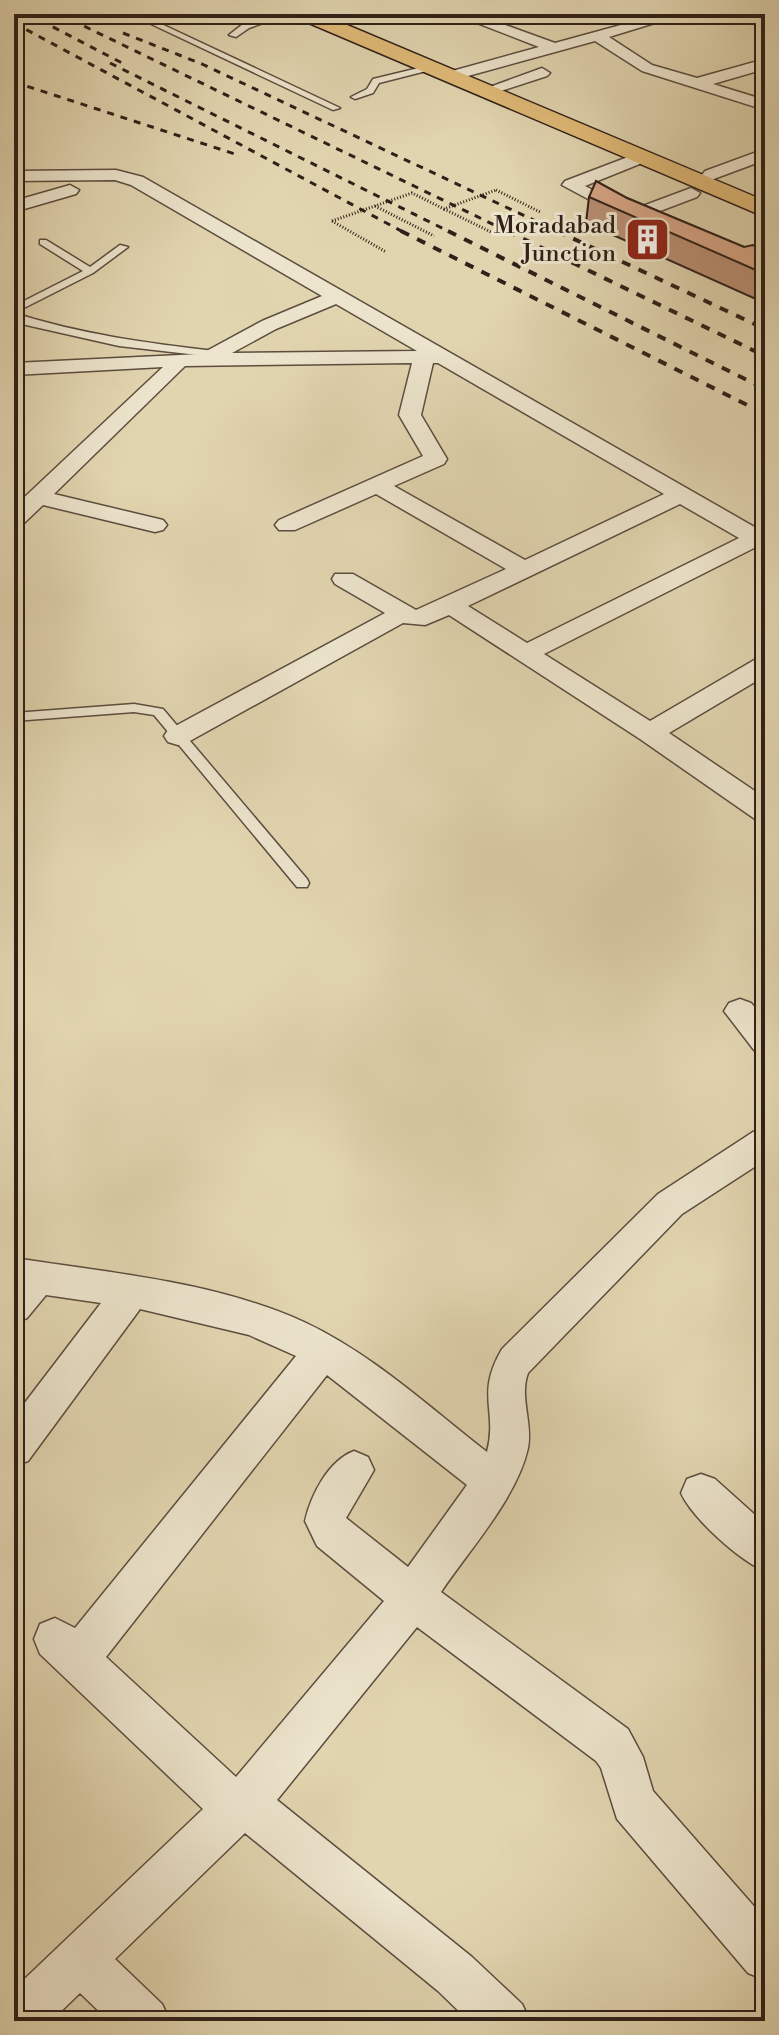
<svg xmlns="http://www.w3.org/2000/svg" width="779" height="2035" font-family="'Libre Bodoni',serif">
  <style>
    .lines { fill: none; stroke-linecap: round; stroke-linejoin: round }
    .service-casing { stroke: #5c4d3f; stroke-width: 3 }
    .minor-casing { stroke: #5c4d3f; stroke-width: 3 }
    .primary-casing { stroke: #2f2019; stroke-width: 3 }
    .path { stroke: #2f2019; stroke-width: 3; stroke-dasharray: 1 2; stroke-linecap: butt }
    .service { fill: #ece4cc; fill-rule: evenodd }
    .minor { fill: #ece4cc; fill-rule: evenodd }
    .primary { fill: #e0ba78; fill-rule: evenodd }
    .rail-far1 { stroke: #2f2019; stroke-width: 3; stroke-dasharray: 7 7; stroke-linecap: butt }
    .rail { stroke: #2f2019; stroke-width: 4; stroke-dasharray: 9 9; stroke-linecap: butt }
    .path-bridge { stroke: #2f2019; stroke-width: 3; stroke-dasharray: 1 2; stroke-linecap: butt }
    .wall { fill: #bb9075; stroke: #2f2019; stroke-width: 2 }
    .building { fill: #d9a788; stroke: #2f2019; stroke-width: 2 }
    .labels { text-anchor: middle; stroke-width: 6; stroke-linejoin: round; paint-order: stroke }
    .far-poi-label { font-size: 24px; fill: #2f2019; stroke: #ece4cc; text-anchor: end }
  </style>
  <rect width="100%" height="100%" fill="#e1d5b0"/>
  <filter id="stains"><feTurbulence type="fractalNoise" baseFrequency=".0025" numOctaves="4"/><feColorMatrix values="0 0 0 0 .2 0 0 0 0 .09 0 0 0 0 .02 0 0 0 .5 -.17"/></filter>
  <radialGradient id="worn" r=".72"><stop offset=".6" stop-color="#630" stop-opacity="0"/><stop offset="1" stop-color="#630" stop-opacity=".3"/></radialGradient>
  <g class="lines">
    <defs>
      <path id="service" d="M 130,14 L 140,14 L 340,108 L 333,110 Z
        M 277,14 L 289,14 L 249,28 L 236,37 L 229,35 L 243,24 Z
        M 431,65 L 434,69 L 379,83 L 373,93 L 355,99 L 351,97 L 367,89 L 373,79 Z
        M 40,240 L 46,240 L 90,267 L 120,245 L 128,247 L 93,273 L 14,313 L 14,306 L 83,271 L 40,244 Z
        M 14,313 C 80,334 146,343 215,351 L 220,354 L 215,357 L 119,346 L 26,325 L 14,320 Z
        M 134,704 L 163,709 L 307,879 L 309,883 L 307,887 L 297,887 L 154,715 L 134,712 L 14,721 L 14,713 Z"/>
      <path id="minor" d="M 454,14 L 475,14 L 555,43 L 661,14 L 684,14 L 609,37 L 652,65 L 697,78 L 765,59 L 765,69 L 713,84 L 765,100 L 765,110 L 642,71 L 595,41 L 457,79 L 445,79 L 445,73 L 539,47 Z
        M 542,68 L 550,73 L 547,76 L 495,93 L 487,88 Z
        M 765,149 L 765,160 L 711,180 L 702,175 L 705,171 Z
        M 641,152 L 647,153 L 649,157 L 647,161 L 585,186 L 632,210 L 691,188 L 700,193 L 697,197 L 631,222 L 562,185 L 565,181 Z
        M 116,170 L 143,177 L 765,533 L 765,550 L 756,547 L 544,654 L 650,721 L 756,659 L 765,657 L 765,676 L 669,733 L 765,798 L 765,822 L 755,819 L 640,739 L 449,615 L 425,625 L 403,623 L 188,742 L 178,745 L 168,742 L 164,736 L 168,730 L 385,613 L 335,584 L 332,579 L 335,574 L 353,574 L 416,610 L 506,569 L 376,494 L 295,530 L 279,530 L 275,525 L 279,520 L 423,456 L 399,415 L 412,363 L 185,366 L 54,494 L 163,520 L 167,525 L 163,530 L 155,532 L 43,505 L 22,525 L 14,527 L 14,507 L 163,367 L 14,375 L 14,363 L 201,354 L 262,321 L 322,296 L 131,185 L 115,180 L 14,181 L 14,171 ZM 336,304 L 417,351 L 232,353 L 276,329 ZM 433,363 L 438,363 L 664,494 L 525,560 L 394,486 L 444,464 L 447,459 L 421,415 ZM 680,504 L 739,538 L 527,643 L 468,606 Z
        M 70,185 L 79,190 L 76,194 L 14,212 L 14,201 Z
        M 740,999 L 751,1003 L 765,1019 L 765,1053 L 754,1050 L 724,1011 L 729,1003 Z
        M 765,1128 L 765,1160 L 682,1214 L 528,1373 C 519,1397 533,1423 528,1448 C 517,1498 469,1550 441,1592 L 628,1729 L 643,1757 L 653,1791 L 765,1919 L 765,1980 L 748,1973 L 617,1819 L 601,1768 L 596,1761 L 417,1627 L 277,1800 L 472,1957 L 522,2004 L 530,2021 L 469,2021 L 438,1991 L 245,1833 L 115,1959 L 162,2004 L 170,2021 L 109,2021 L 80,1993 L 51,2021 L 14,2021 L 14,1989 L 203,1809 L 40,1654 L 34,1639 L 40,1624 L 55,1618 L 75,1628 L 296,1356 L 249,1335 L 140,1309 L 28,1461 L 14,1466 L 14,1417 L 101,1303 L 46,1295 L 27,1318 L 14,1323 L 14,1258 C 111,1273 213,1281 304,1322 C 371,1353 429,1407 487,1452 C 498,1410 475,1395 502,1349 L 658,1194 L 753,1132 ZM 327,1375 L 467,1485 L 408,1567 L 346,1518 L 374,1470 L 368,1457 L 354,1451 C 328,1461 311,1495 305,1521 L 317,1546 L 384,1601 L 236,1777 L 106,1657 Z
        M 701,1474 L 715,1479 L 765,1524 L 765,1571 C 740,1561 692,1518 681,1493 L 687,1479 Z"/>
      <path id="primary" d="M 294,14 L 321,14 L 765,201 L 765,217 L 297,18 Z"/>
    </defs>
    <!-- service casing -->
    <use href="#service" class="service-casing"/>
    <!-- minor casing -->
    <use href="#minor" class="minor-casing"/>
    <!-- primary casing -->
    <use href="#primary" class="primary-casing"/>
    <!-- path -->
    <path class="path" d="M 496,190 L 540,212
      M 375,206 L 434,236
      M 444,209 L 491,232
      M 332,221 L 386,252"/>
    <!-- service -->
    <use href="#service" class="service"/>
    <!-- minor -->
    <use href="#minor" class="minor"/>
    <!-- primary -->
    <use href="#primary" class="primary"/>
    <!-- rail-far1 -->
    <path class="rail-far1" d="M 28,14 L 124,64
      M 59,14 L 511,233
      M 14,23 L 405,233
      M 123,33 L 202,64 L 561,233
      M 110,63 L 452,233
      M 14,82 L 238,155"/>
    <!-- rail -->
    <path class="rail" d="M 401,231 L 765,414
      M 448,231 L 765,389
      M 507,231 L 765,356
      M 557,231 L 765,329"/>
    <!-- path-bridge -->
    <path class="path-bridge" d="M 332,221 L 412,193 L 444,209 L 496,190"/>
  </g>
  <!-- wall -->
  <path class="wall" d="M 589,197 L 627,198 L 744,247 L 762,249 L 765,248 L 765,303 L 586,223 Z"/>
  <!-- building -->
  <path class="building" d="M 596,181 L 627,198 L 744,247 L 753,245 L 762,249 L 765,248 L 765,274 L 589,197 Z"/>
  <!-- icons -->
  <defs>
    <symbol id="building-square" viewBox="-11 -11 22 22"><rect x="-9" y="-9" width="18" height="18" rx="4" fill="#8f2418" stroke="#ece4cc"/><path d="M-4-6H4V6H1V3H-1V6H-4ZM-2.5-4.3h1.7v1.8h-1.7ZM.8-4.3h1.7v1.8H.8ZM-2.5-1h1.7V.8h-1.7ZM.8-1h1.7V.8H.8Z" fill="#fff"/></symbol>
  </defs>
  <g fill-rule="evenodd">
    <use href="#building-square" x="622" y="214" width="51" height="51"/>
  </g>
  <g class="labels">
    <!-- far-poi labels -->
    <g class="far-poi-label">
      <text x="616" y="233">Moradabad<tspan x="616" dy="28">Junction</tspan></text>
    </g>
  </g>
  <!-- margin -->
  <rect width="779" height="2035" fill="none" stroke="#e1d5b0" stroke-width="48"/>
  <rect x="16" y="16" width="747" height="2003" fill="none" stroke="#2f2019" stroke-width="4"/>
  <rect x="24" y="24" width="731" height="1987" fill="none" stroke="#2f2019" stroke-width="2"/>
  <rect width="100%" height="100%" filter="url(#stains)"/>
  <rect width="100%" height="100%" fill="url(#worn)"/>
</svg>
